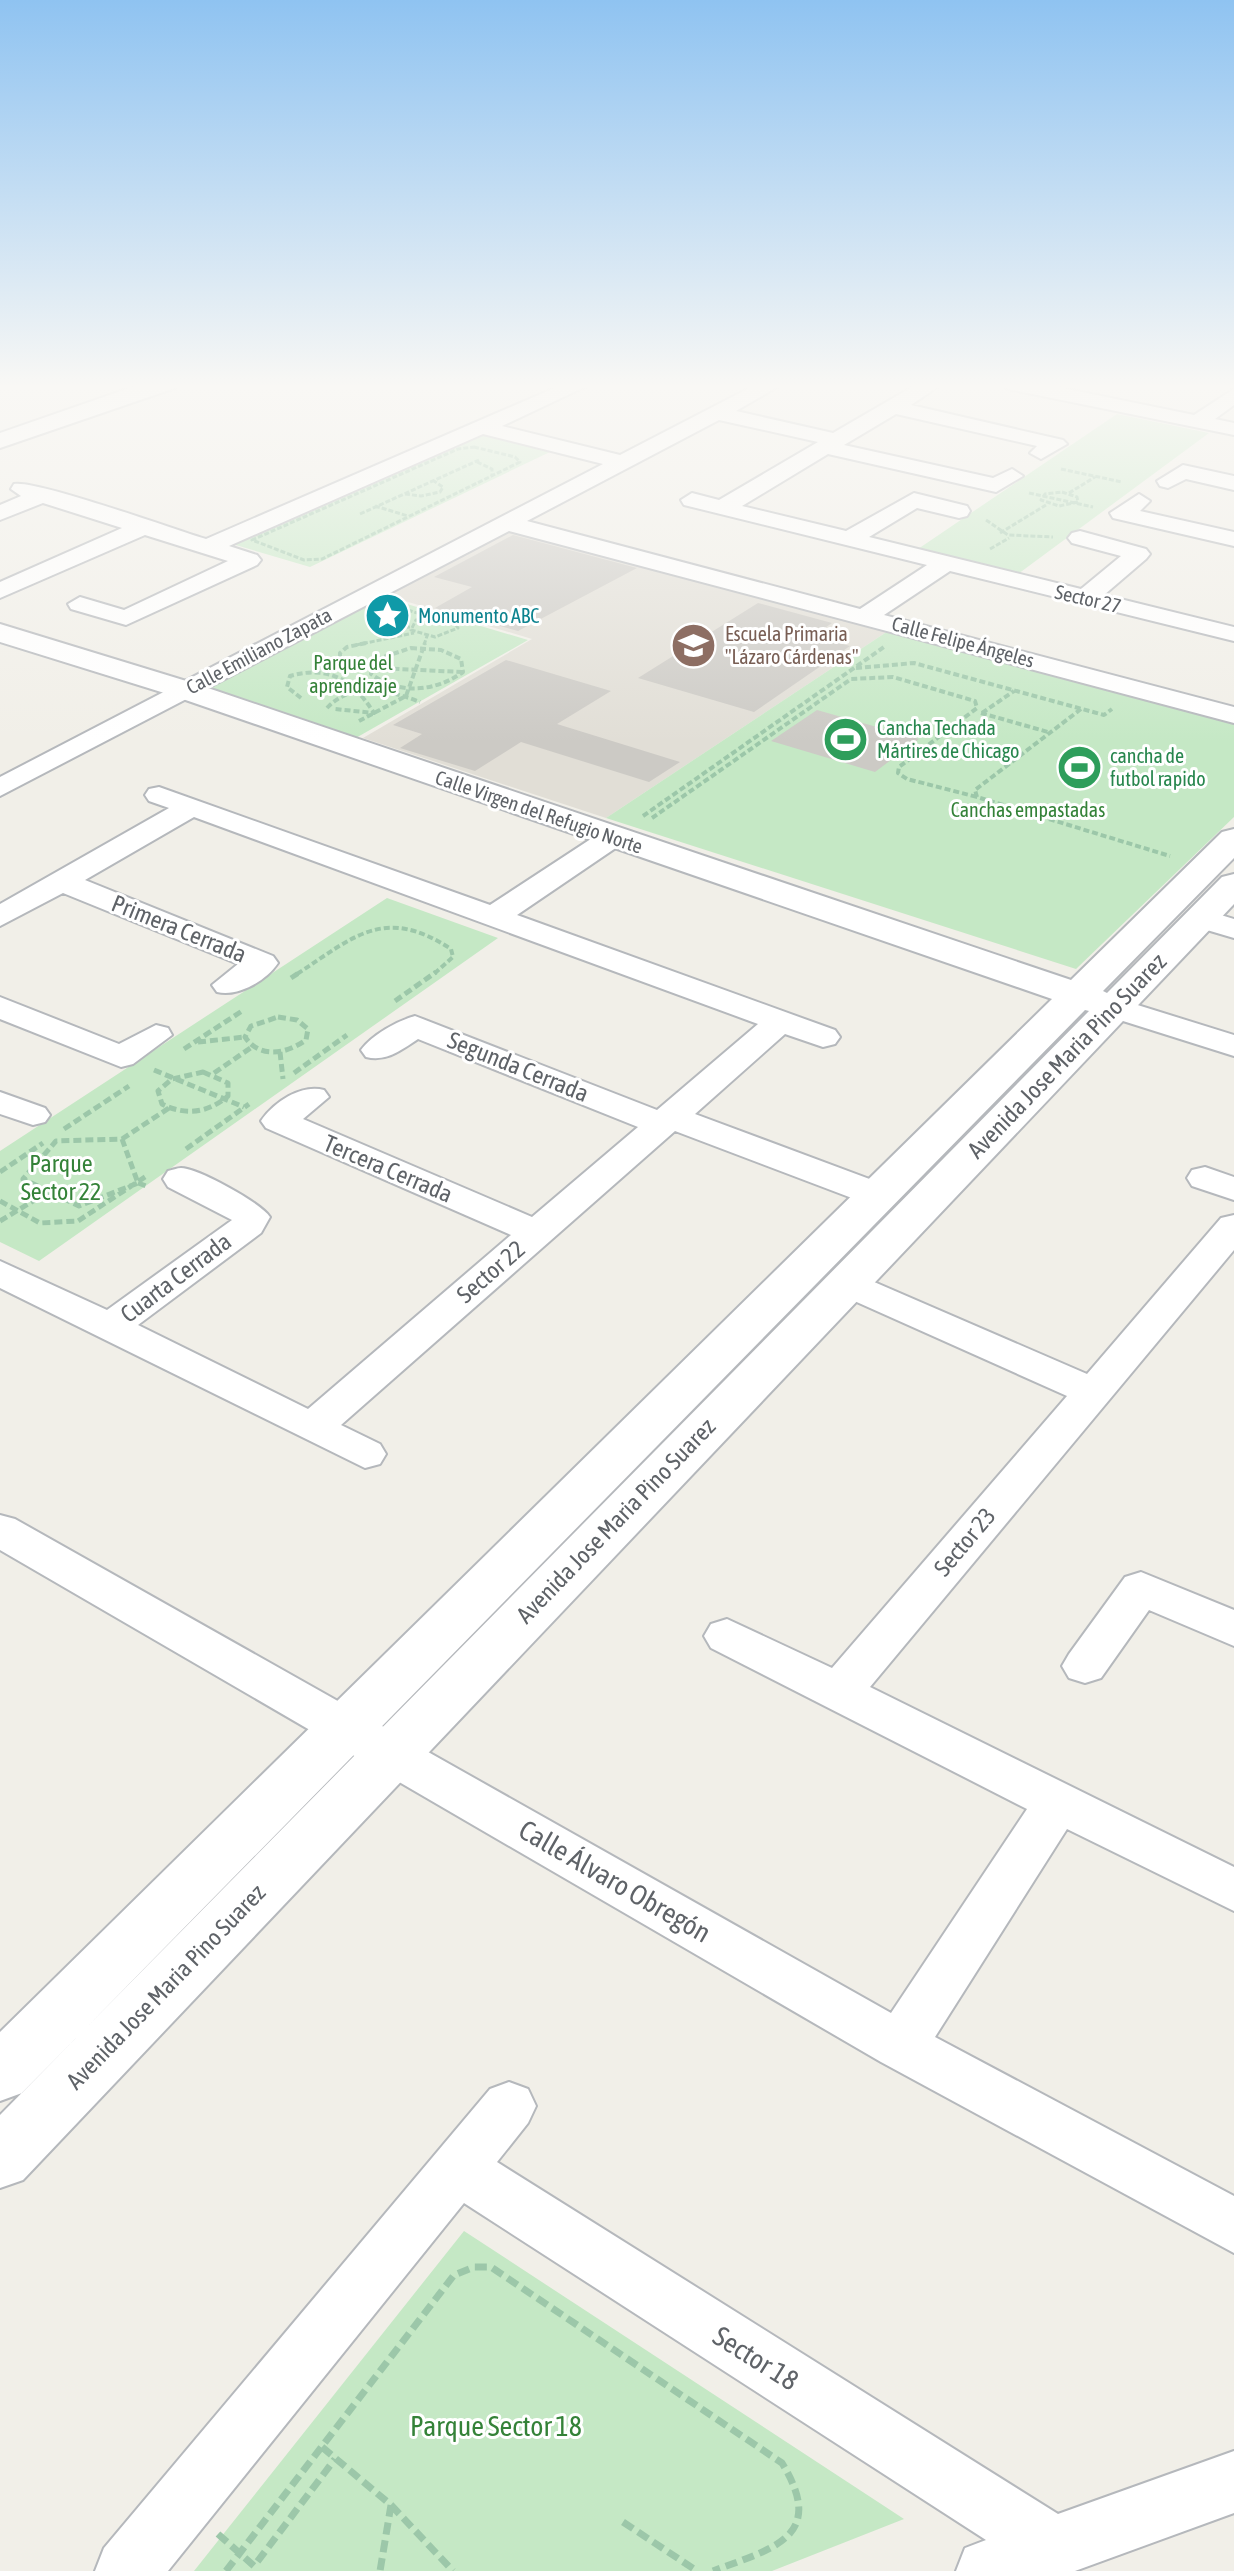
<svg xmlns="http://www.w3.org/2000/svg" width="1234" height="2571" font-family="'Asap Condensed',sans-serif">
  <style>
    .education { fill: #e1ded6 }
    .green { fill: #c5e8c5 }
    .building { fill: #cccac5 }
    .lines { fill: none; stroke-linecap: round; stroke-linejoin: round }
    .minor-casing { stroke: #b5b8bc; stroke-width: 4 }
    .tertiary-casing { stroke: #b5b8bc; stroke-width: 4 }
    .path-far3 { stroke: #9cc7a9; stroke-width: 3; stroke-dasharray: 5 2; stroke-linecap: butt }
    .path-far2 { stroke: #9cc7a9; stroke-width: 4; stroke-dasharray: 6 3; stroke-linecap: butt }
    .path-far1 { stroke: #9cc7a9; stroke-width: 5; stroke-dasharray: 8 4; stroke-linecap: butt }
    .path { stroke: #9cc7a9; stroke-width: 7; stroke-dasharray: 12 6; stroke-linecap: butt }
    .minor { fill: #fff; fill-rule: evenodd }
    .tertiary { fill: #fff; fill-rule: evenodd }
    .labels { text-anchor: middle; stroke-width: 6; stroke-linejoin: round; paint-order: stroke }
    .far-street-label { font-size: 20px; fill: #5f6368; stroke: #fff }
    .far-culture-label { font-size: 20px; fill: #0d838f; stroke: #fff; text-anchor: start }
    .far-education-label { font-size: 20px; fill: #785e54; stroke: #fff; text-anchor: start }
    .far-park-label { font-size: 20px; fill: #348238; stroke: #fff }
    .far-leisure-label { font-size: 20px; fill: #27864d; stroke: #fff; text-anchor: start }
    .street-label { font-size: 24px; fill: #5f6368; stroke: #fff }
    .park-label { font-size: 24px; fill: #348238; stroke: #fff }
    .near-street-label { font-size: 28px; fill: #5f6368; stroke: #fff }
    .near-park-label { font-size: 28px; fill: #348238; stroke: #fff }
  </style>
  <rect width="100%" height="100%" fill="#f1efe8"/>
  <!-- education -->
  <path class="education" d="M 514,529 L 888,631 L 606,818 L 363,738 L 532,639 L 385,595 Z"/>
  <!-- green -->
  <path class="green" d="M 1117,414 L 1209,433 L 1018,574 L 918,549 Z
    M 476,431 L 552,451 L 310,567 L 229,543 Z
    M 380,596 L 528,640 L 354,739 L 201,689 Z
    M 888,631 L 1234,722 L 1234,817 L 1076,969 L 606,818 Z
    M 387,898 L 498,938 L 39,1261 L 0,1242 L 0,1151 Z
    M 464,2231 L 904,2519 L 772,2571 L 194,2571 Z"/>
  <!-- building -->
  <path class="building" d="M 513,535 L 637,568 L 518,631 L 435,608 L 472,587 L 434,577 Z
    M 758,603 L 832,623 L 813,636 L 850,646 L 754,712 L 638,678 Z
    M 506,660 L 611,691 L 557,724 L 680,762 L 649,782 L 521,742 L 475,771 L 400,748 L 422,734 L 393,725 Z
    M 817,710 L 919,739 L 875,772 L 771,741 Z"/>
  <g class="lines">
    <defs>
      <path id="minor" d="M 566,383 L 593,383 L 502,426 L 620,455 L 759,383 L 784,383 L 736,411 L 833,433 L 919,383 L 943,383 L 911,405 L 1063,440 L 1067,444 L 1041,459 L 1030,453 L 1037,446 L 896,414 L 844,445 L 993,478 L 1012,469 L 1023,476 L 996,492 L 828,454 L 742,506 L 846,531 L 914,493 L 967,506 L 970,511 L 967,516 L 959,518 L 917,508 L 869,537 L 1081,589 L 1121,556 L 1072,543 L 1068,538 L 1072,533 L 1080,531 L 1146,549 L 1150,554 L 1146,559 L 1104,595 L 1234,627 L 1234,641 L 950,571 L 884,615 L 1234,707 L 1234,723 L 509,531 L 0,796 L 0,777 L 603,464 L 483,434 L 229,546 L 257,555 L 261,560 L 257,565 L 126,625 L 71,609 L 68,604 L 80,597 L 124,610 L 228,561 L 145,535 L 0,598 L 0,582 L 122,528 L 43,503 L 0,520 L 0,505 L 21,496 L 11,489 L 14,484 C 34,479 176,530 206,539 ZM 719,420 L 818,442 L 719,500 L 692,493 L 681,500 L 684,505 L 927,565 L 860,609 L 527,521 Z
        M 998,383 L 1038,383 L 1194,415 L 1234,389 L 1234,405 L 1215,419 L 1234,423 L 1234,435 L 1008,389 Z
        M 1183,465 L 1234,476 L 1234,490 L 1186,479 L 1168,488 L 1160,486 L 1157,481 Z
        M 1139,494 L 1150,501 L 1140,511 L 1234,532 L 1234,546 L 1113,518 L 1110,513 Z
        M 159,787 L 490,905 L 603,831 L 623,831 L 628,837 L 623,843 L 517,915 L 835,1030 L 840,1037 L 835,1044 L 823,1047 L 785,1034 L 695,1114 L 891,1187 L 896,1195 L 891,1203 L 878,1206 L 865,1203 L 675,1131 L 341,1425 L 380,1444 L 386,1454 L 380,1464 L 365,1468 L 0,1288 L 0,1261 L 107,1310 L 232,1220 L 168,1187 L 163,1179 L 168,1171 C 173,1170 177,1168 181,1168 C 198,1168 261,1203 270,1217 L 261,1233 L 138,1325 L 308,1409 L 511,1235 L 266,1128 L 261,1121 C 274,1102 301,1084 324,1090 L 329,1097 L 303,1119 L 532,1217 L 638,1127 L 418,1039 C 401,1050 387,1062 366,1057 L 361,1050 C 372,1035 397,1021 415,1016 L 657,1110 L 758,1024 L 194,817 L 85,880 L 273,956 L 278,963 C 266,981 238,997 217,992 L 212,985 L 238,964 L 63,893 L 0,926 L 0,904 L 169,808 L 149,801 L 145,795 L 149,789 Z
        M 1201,909 L 1234,919 L 1234,938 L 1190,925 L 1186,918 L 1190,911 Z
        M 0,997 L 119,1044 L 156,1025 L 168,1028 L 172,1035 L 133,1064 L 121,1067 L 0,1019 Z
        M 1115,998 L 1234,1035 L 1234,1056 L 1104,1015 L 1099,1008 L 1104,1001 Z
        M 0,1092 L 45,1108 L 50,1115 L 45,1122 L 33,1125 L 0,1114 Z
        M 1205,1167 L 1234,1177 L 1234,1200 L 1192,1186 L 1187,1178 L 1192,1170 Z
        M 1234,1215 L 1234,1250 L 870,1687 L 1234,1867 L 1234,1911 L 1067,1829 L 935,2037 L 1234,2196 L 1234,2253 L 881,2062 L 0,1550 L 0,1515 L 15,1519 L 891,2013 L 1027,1809 L 711,1648 L 704,1636 L 711,1624 L 727,1619 L 832,1668 L 1067,1396 L 832,1291 L 826,1283 L 832,1275 L 845,1271 L 858,1275 L 1087,1374 L 1221,1218 Z
        M 1141,1572 L 1234,1610 L 1234,1646 L 1149,1610 L 1101,1678 L 1085,1683 L 1069,1678 L 1062,1666 L 1069,1654 L 1125,1577 Z
        M 509,2082 L 528,2089 L 536,2106 L 528,2123 L 497,2162 L 1058,2514 L 1234,2451 L 1234,2513 L 1075,2571 L 956,2571 L 965,2548 L 986,2540 L 464,2203 L 168,2571 L 95,2571 L 104,2548 L 490,2089 Z"/>
      <path id="tertiary" d="M 144,383 L 179,383 L 175,388 L 0,448 L 0,433 Z
        M 0,624 L 196,684 L 1071,980 L 1222,832 L 1234,829 L 1234,858 L 1103,991 L 1107,993 L 1222,877 L 1234,874 L 1234,904 L 23,2180 L 0,2188 L 0,2115 L 1089,1011 L 1085,1010 L 22,2093 L 0,2101 L 0,2032 L 1052,999 L 174,696 L 0,642 Z"/>
    </defs>
    <!-- minor casing -->
    <use href="#minor" class="minor-casing"/>
    <!-- tertiary casing -->
    <use href="#tertiary" class="tertiary-casing"/>
    <!-- path-far3 -->
    <path class="path-far3" d="M 474,447 L 515,457 L 520,462 L 322,559 L 304,560 L 252,540 L 458,449 Z
      M 477,462 L 492,469 L 492,476
      M 1061,469 L 1122,482
      M 1062,492 L 1077,497 L 1078,502 L 1059,506 L 1041,500 L 1045,494 Z
      M 1029,493 L 1093,507
      M 1069,493 L 1095,477
      M 405,494 L 421,496 L 440,492 L 443,487 L 434,481
      M 375,506 L 408,516
      M 360,514 L 479,460
      M 986,520 L 1008,535 L 1053,537
      M 1000,533 L 1046,505
      M 990,549 L 1009,538
      M 401,608 L 430,617
      M 438,617 L 452,619 L 458,628 L 435,637 L 411,630 L 416,620 Z
      M 372,624 L 388,629 L 410,627
      M 356,645 L 414,633
      M 424,645 L 427,636"/>
    <!-- path-far2 -->
    <path class="path-far2" d="M 366,643 L 347,647 L 340,653 L 340,659 L 356,667 L 462,672
      M 411,648 L 441,650 L 461,659 L 463,672 C 435,692 399,695 371,674 L 374,660 Z
      M 856,668 L 914,663 L 1104,715 L 1112,709
      M 301,698 L 287,687 L 290,676 C 329,665 353,680 374,713 L 335,709
      M 327,708 C 352,681 389,690 420,702
      M 1081,709 L 975,790 L 977,797 L 1170,856
      M 981,713 L 1048,732
      M 982,713 L 1014,691
      M 359,721 L 406,696 L 425,643
      M 643,816 L 884,647
      M 652,818 L 851,679 L 893,677 L 975,701 L 977,708 L 899,767 L 898,773 L 907,779 L 977,797
      M 297,974 C 354,937 384,905 451,949 L 453,957 L 434,974"/>
    <!-- path-far1 -->
    <path class="path-far1" d="M 291,978 L 300,972
      M 395,1001 L 436,972
      M 278,1017 L 297,1020 L 308,1029 L 306,1040 C 286,1054 260,1059 245,1037 L 251,1026 Z
      M 198,1042 L 245,1037
      M 184,1049 L 242,1011
      M 280,1052 L 283,1079
      M 154,1070 L 244,1107
      M 203,1072 L 228,1083 L 228,1096 C 208,1113 185,1116 162,1104 L 158,1091 L 172,1079 Z
      M 214,1073 L 252,1047
      M 294,1073 L 347,1035
      M 64,1129 L 129,1086
      M 122,1139 L 169,1108
      M 122,1139 L 138,1183 L 79,1206 L 23,1179 L 56,1141 Z
      M 186,1149 L 249,1104
      M 0,1172 L 43,1143
      M 138,1183 L 149,1187
      M 0,1201 L 40,1223 L 78,1221 L 148,1175
      M 0,1221 L 48,1192"/>
    <!-- path -->
    <path class="path" d="M 322,2447 L 391,2505 L 380,2571
      M 391,2505 L 453,2571
      M 623,2522 L 697,2571
      M 218,2534 L 254,2566 L 335,2459
      M 226,2571 L 454,2275 L 474,2267 L 491,2267 L 782,2463 C 827,2537 774,2548 713,2571"/>
    <!-- minor -->
    <use href="#minor" class="minor"/>
    <!-- tertiary -->
    <use href="#tertiary" class="tertiary"/>
  </g>
  <!-- sky -->
  <linearGradient id="sky" x2="0" y2="1"><stop stop-color="#8fc3f1"/><stop offset="0.52" stop-color="#f9f8f5"/><stop offset="1" stop-color="#f9f8f5" stop-opacity="0"/></linearGradient>
  <rect width="1234" height="743" fill="url(#sky)"/>
  <!-- icons -->
  <defs>
    <symbol id="sight-disc" viewBox="-11 -11 22 22"><circle r="9.5" fill="#0f9aa8" stroke="#fff"/><path d="M0-6L1.8-2.2L6-1.7L2.9 1.2L3.7 5.4L0 3.3L-3.7 5.4L-2.9 1.2L-6-1.7L-1.8-2.2Z" fill="#fff"/></symbol>
    <symbol id="school-disc" viewBox="-11 -11 22 22"><circle r="9.5" fill="#8d6e63" stroke="#fff"/><path d="M0-5L7-2L0 1L-7-2ZM-4 1L0 2.5L4 1V4Q0 6-4 4Z" fill="#fff"/></symbol>
    <symbol id="stadium-disc" viewBox="-11 -11 22 22"><circle r="9.5" fill="#2e9e5b" stroke="#fff"/><path d="M0-5a6.5 5 0 1 0 0 10a6.5 5 0 1 0 0-10ZM-3.5-1.8h7v3.6h-7Z" fill="#fff"/></symbol>
  </defs>
  <g fill-rule="evenodd">
    <use href="#sight-disc" x="362" y="590" width="51" height="51"/>
    <use href="#school-disc" x="668" y="620" width="51" height="51"/>
    <use href="#stadium-disc" x="820" y="714" width="51" height="51"/>
    <use href="#stadium-disc" x="1054" y="742" width="51" height="51"/>
  </g>
  <g class="labels">
    <!-- far-street labels -->
    <g class="far-street-label">
      <text transform="translate(1088 599) rotate(13)" y="7">Sector 27</text>
      <text transform="translate(963 642) rotate(15)" y="7">Calle Felipe Ángeles</text>
      <text transform="translate(259 651) rotate(-28)" y="7">Calle Emiliano Zapata</text>
      <text transform="translate(539 812) rotate(19)" y="7">Calle Virgen del Refugio Norte</text>
    </g>
    <!-- far-culture labels -->
    <g class="far-culture-label">
      <text x="418" y="623">Monumento ABC</text>
    </g>
    <!-- far-education labels -->
    <g class="far-education-label">
      <text x="725" y="641">Escuela Primaria<tspan x="725" dy="23">"Lázaro Cárdenas"</tspan></text>
    </g>
    <!-- far-park labels -->
    <g class="far-park-label">
      <text x="353" y="670">Parque del<tspan x="353" dy="23">aprendizaje</tspan></text>
      <text x="1028" y="817">Canchas empastadas</text>
    </g>
    <!-- far-leisure labels -->
    <g class="far-leisure-label">
      <text x="877" y="735">Cancha Techada<tspan x="877" dy="23">Mártires de Chicago</tspan></text>
      <text x="1110" y="763">cancha de<tspan x="1110" dy="23">futbol rapido</tspan></text>
    </g>
    <!-- street labels -->
    <g class="street-label">
      <text transform="translate(179 929) rotate(22)" y="8">Primera Cerrada</text>
      <text transform="translate(1067 1056) rotate(-46)" y="8">Avenida Jose Maria Pino Suarez</text>
      <text transform="translate(518 1067) rotate(22)" y="8">Segunda Cerrada</text>
      <text transform="translate(388 1169) rotate(23)" y="8">Tercera Cerrada</text>
      <text transform="translate(491 1272) rotate(-41)" y="8">Sector 22</text>
      <text transform="translate(176 1278) rotate(-37)" y="8">Cuarta Cerrada</text>
      <text transform="translate(616 1521) rotate(-46)" y="8">Avenida Jose Maria Pino Suarez</text>
      <text transform="translate(965 1542) rotate(-50)" y="8">Sector 23</text>
      <text transform="translate(166 1987) rotate(-46)" y="8">Avenida Jose Maria Pino Suarez</text>
    </g>
    <!-- park labels -->
    <g class="park-label">
      <text x="61" y="1172">Parque<tspan x="61" dy="28">Sector 22</tspan></text>
    </g>
    <!-- near-street labels -->
    <g class="near-street-label">
      <text transform="translate(615 1881) rotate(30)" y="10">Calle Álvaro Obregón</text>
      <text transform="translate(756 2358) rotate(32)" y="10">Sector 18</text>
    </g>
    <!-- near-park labels -->
    <g class="near-park-label">
      <text x="496" y="2436">Parque Sector 18</text>
    </g>
  </g>
</svg>
